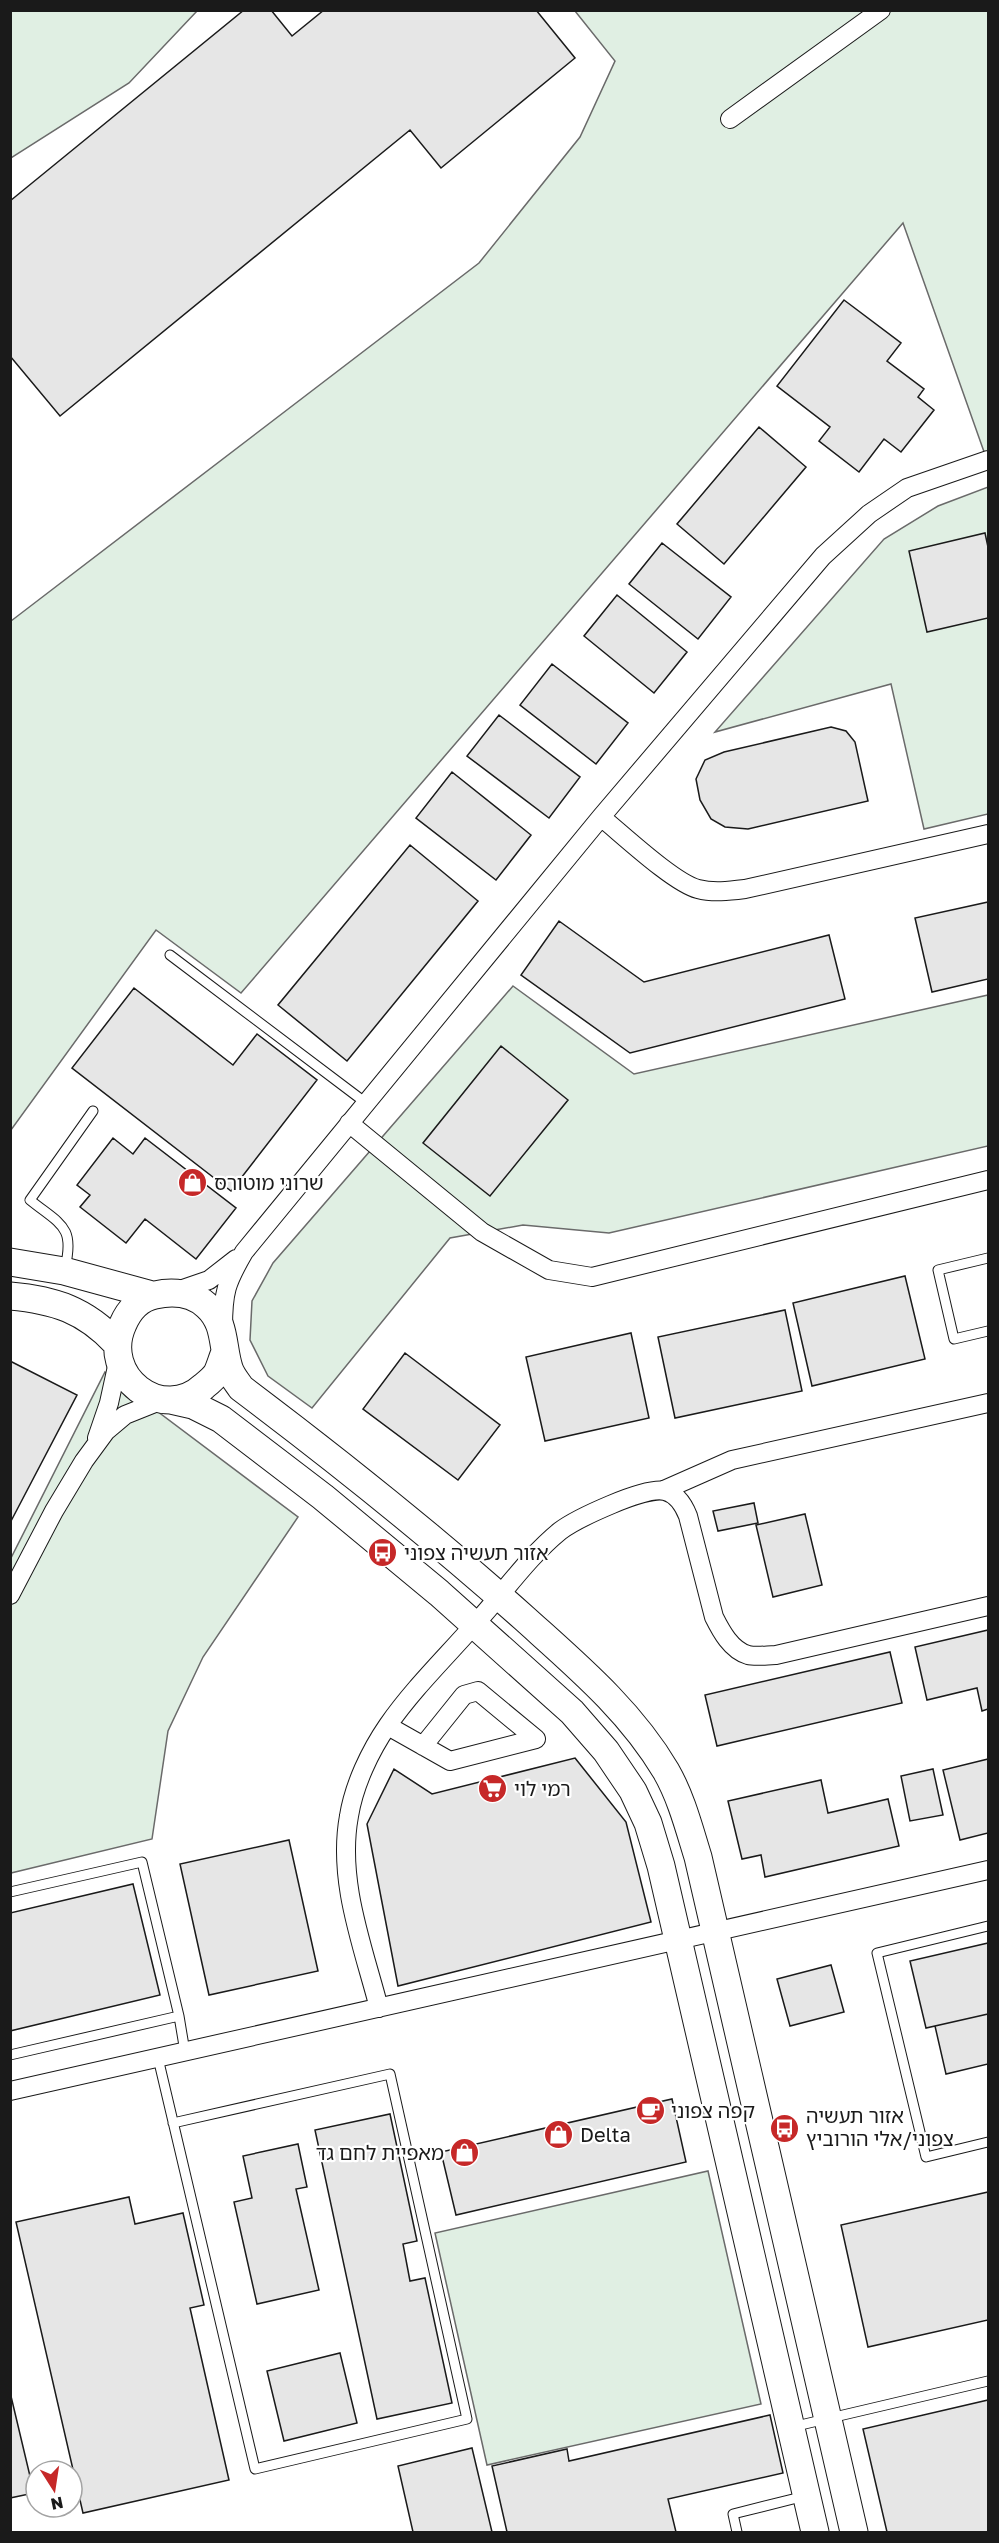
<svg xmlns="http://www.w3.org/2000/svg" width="999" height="2543" font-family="'Golos Text','Noto Sans Hebrew',sans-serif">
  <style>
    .green { fill: #e0efe3; stroke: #6a6a6a; stroke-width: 1.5 }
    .building { fill: #e6e6e6; stroke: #1a1a1a; stroke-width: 1.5 }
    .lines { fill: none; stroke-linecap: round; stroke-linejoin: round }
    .lane-casing { stroke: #1a1a1a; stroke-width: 11 }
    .street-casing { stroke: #1a1a1a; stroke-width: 20 }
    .secondary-casing { stroke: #1a1a1a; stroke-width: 29 }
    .lane { stroke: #fff; stroke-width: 9 }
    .street { stroke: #fff; stroke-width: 18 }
    .secondary { stroke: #fff; stroke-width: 27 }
    .labels { text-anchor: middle; stroke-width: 4.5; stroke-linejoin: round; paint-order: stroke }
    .poi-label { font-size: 20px; fill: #1a1a1a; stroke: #fff; text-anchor: start }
  </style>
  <rect width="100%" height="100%" fill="#fff"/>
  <!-- green -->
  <path class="green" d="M 11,11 L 14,10 L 197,11 L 129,83 L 11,158 Z
    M 575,11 L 988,11 L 988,463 L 903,223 L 241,993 L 156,930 L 11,1130 L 11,621 L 479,263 L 580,137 L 615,61 Z
    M 988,487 L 988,814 L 924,829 L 891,684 L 715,732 L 884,539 L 938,506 Z
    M 513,986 L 634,1074 L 988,995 L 988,1146 L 609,1233 L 523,1225 L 450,1238 L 312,1408 L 268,1376 L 250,1340 L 252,1301 L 273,1263 Z
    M 105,1372 L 298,1517 L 203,1657 L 168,1731 L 152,1839 L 11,1873 L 10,1560 Z
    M 708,2171 L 761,2404 L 487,2465 L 435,2233 Z"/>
  <!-- building -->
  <path class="building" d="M 244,10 L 271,10 L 292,36 L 324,10 L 536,10 L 575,58 L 441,168 L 410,130 L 60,416 L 10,356 L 10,201 Z
    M 844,300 L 901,343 L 887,361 L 924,389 L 918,397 L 934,410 L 901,452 L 884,439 L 859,472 L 819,441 L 830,427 L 777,386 Z
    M 759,427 L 806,467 L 724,564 L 677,524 Z
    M 985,533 L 988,547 L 988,618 L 927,632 L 909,551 Z
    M 662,543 L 731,597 L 698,639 L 629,584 Z
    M 617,595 L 687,652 L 654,693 L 584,636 Z
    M 552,664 L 628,723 L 596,764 L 520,705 Z
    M 499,715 L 580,777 L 549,818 L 467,756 Z
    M 831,727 L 846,731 L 855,742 L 868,801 L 748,829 L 725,827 L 711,819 L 700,800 L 696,779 L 705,760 L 724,752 Z
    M 452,772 L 531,835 L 496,880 L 416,818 Z
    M 410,845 L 478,901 L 347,1061 L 278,1005 Z
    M 988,902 L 988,979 L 932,992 L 915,918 Z
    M 559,921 L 644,982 L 829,935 L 845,999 L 630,1053 L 521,975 Z
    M 134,988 L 233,1065 L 257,1034 L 317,1080 L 231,1191 L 72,1068 Z
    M 501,1046 L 568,1100 L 490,1196 L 423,1143 Z
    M 113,1138 L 133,1154 L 145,1138 L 236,1208 L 196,1259 L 145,1219 L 126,1243 L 80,1207 L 90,1195 L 77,1185 Z
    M 905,1276 L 925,1359 L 812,1386 L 793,1303 Z
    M 785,1310 L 802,1391 L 675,1418 L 658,1337 Z
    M 631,1333 L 649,1418 L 545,1441 L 526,1357 Z
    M 405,1353 L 500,1425 L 458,1480 L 363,1409 Z
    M 10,1361 L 77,1395 L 10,1523 Z
    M 754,1503 L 758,1523 L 718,1531 L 713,1511 Z
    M 805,1514 L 822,1585 L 773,1597 L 756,1525 Z
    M 988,1630 L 988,1709 L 982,1711 L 977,1688 L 927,1700 L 915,1647 Z
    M 890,1652 L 902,1703 L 717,1746 L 705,1695 Z
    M 575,1758 L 626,1822 L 651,1922 L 398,1986 L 367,1824 L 394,1769 L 432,1794 Z
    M 988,1759 L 988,1833 L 960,1840 L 943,1770 Z
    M 933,1769 L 943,1815 L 910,1821 L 901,1776 Z
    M 821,1780 L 828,1813 L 888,1799 L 899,1846 L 765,1877 L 761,1855 L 742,1859 L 728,1801 Z
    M 289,1840 L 318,1971 L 209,1995 L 180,1864 Z
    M 133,1884 L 160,1995 L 10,2031 L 10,1913 Z
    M 988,1943 L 988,2014 L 926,2028 L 910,1961 Z
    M 831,1965 L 844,2012 L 790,2026 L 777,1979 Z
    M 988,2014 L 988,2064 L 946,2074 L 935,2026 Z
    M 672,2099 L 686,2162 L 456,2215 L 441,2152 Z
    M 390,2114 L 417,2241 L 403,2244 L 410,2281 L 425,2278 L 452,2403 L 377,2419 L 315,2130 Z
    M 298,2144 L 307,2187 L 296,2189 L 319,2290 L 257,2304 L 234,2202 L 252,2198 L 243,2156 Z
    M 988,2192 L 988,2320 L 868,2347 L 841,2225 Z
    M 129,2197 L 135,2224 L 183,2213 L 204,2305 L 190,2308 L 229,2480 L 83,2513 L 16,2222 Z
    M 340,2353 L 357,2423 L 284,2441 L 267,2371 Z
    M 10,2392 L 34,2493 L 10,2498 Z
    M 988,2400 L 988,2532 L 887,2532 L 863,2429 Z
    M 770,2415 L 783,2473 L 668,2499 L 676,2532 L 507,2532 L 492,2466 L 567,2449 L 569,2461 Z
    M 472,2448 L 492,2532 L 413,2532 L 398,2466 Z"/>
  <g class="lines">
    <defs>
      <path id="lane" d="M 170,955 L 366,1103
        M 988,1258 L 938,1270 L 954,1339 L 988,1331
        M 65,1268 C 75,1226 61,1225 30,1200 L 93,1111
        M 10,1892 L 142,1862 L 179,2016 L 185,2052
        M 988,1926 L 877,1953 L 926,2157 L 988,2142
        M 10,2055 L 179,2016
        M 158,2058 L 255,2469 L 467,2419 L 390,2074 L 173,2123
        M 792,2427 L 988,2381
        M 737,2532 L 733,2514 L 805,2496"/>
      <path id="street" d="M 730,119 L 881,10
        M 601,817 C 622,834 674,883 698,889 C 713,893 729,891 745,889 L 988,834
        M 349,1123 L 482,1232 L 549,1270 L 592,1277 L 988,1180
        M 177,1291 L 209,1280 L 236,1259
        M 223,1328 C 223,1292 226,1283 244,1252 L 601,817 L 823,556 L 869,514 L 907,488 L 988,460
        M 97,1438 L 109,1403 L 118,1362
        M 664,1490 L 732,1460 L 988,1403
        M 10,1595 L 54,1511 L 84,1461 L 106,1431 L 125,1415 L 165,1399
        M 388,1726 L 450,1761 L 536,1739 L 478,1691 L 464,1695 L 423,1746
        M 379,2008 C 363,1946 337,1881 349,1816 C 354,1785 370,1751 388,1725 C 413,1689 445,1658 474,1625 C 503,1594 527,1558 560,1531 C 576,1519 645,1486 665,1491 C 677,1494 684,1506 688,1516 L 714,1617 C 721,1631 731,1650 748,1655 C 756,1657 768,1655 776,1655 L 988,1606
        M 10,2091 L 988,1870"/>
      <path id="secondary" d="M 10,1262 L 64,1271 L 152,1295
        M 10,1296 C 55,1300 85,1310 116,1343
        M 225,1352 C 222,1359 220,1367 217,1373 C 214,1378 209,1382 204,1386 C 162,1425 99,1376 123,1324 C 129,1310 140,1298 155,1295 C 173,1291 193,1293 207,1306 C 226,1323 222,1346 229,1368 C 231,1375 237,1382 241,1388 C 338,1461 433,1537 524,1618 C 576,1665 630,1710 666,1771 C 681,1797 689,1828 698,1857 L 854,2532
        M 171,1400 L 193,1405 L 221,1419 L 323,1497 L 439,1593 L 572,1712 L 606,1751 L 633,1791 L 648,1823 L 661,1866 L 815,2532"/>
    </defs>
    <!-- lane casing -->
    <use href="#lane" class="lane-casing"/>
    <!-- street casing -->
    <use href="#street" class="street-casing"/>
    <!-- secondary casing -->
    <use href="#secondary" class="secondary-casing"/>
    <!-- lane -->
    <use href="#lane" class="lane"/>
    <!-- street -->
    <use href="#street" class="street"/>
    <!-- secondary -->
    <use href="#secondary" class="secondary"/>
  </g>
  <!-- icons -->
  <defs>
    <symbol id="shop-disc" viewBox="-11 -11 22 22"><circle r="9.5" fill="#c62828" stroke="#fff"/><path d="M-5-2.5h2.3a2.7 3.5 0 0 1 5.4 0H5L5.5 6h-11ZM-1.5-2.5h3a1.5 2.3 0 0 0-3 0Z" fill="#fff"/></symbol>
    <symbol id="bus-disc" viewBox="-11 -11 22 22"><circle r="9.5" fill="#c62828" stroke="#fff"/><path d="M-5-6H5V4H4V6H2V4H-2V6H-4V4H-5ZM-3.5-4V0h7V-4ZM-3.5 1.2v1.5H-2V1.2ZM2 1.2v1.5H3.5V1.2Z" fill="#fff"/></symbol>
    <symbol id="supermarket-disc" viewBox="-11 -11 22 22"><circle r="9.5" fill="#c62828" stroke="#fff"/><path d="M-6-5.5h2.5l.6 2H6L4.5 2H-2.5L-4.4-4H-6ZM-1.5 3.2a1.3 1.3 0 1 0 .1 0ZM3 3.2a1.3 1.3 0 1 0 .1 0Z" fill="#fff"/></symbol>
    <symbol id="cafe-disc" viewBox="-11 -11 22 22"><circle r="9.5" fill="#c62828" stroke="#fff"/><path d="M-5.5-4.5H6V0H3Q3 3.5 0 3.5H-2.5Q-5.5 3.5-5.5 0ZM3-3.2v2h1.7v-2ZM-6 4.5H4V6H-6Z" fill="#fff"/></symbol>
  </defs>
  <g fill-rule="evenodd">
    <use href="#shop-disc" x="176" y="1166" width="33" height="33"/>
    <use href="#bus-disc" x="366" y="1536" width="33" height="33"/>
    <use href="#supermarket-disc" x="476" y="1772" width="33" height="33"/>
    <use href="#cafe-disc" x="634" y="2094" width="33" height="33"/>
    <use href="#bus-disc" x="768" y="2112" width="33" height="33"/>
    <use href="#shop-disc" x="542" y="2118" width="33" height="33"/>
    <use href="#shop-disc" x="448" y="2136" width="33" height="33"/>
  </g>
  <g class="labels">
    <!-- poi labels -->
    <g class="poi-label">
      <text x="214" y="1190">שרוני מוטורס</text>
      <text x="404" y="1560">אזור תעשיה צפוני</text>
      <text x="514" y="1796">רמי לוי</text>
      <text x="671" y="2118">קפה צפוני</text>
      <text x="806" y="2123">אזור תעשיה<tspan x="806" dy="23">צפוני/אלי הורוביץ</tspan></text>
      <text x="580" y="2142">Delta</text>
      <text x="444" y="2160" text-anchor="end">מאפיית לחם גד</text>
    </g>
  </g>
  <!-- border -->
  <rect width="999" height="2543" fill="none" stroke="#1a1a1a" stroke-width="24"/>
  <!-- north arrow -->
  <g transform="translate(54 2489) rotate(168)"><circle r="28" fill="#ffffff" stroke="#a3a3a3" stroke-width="1.5"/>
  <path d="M0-4.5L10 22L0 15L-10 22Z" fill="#c62828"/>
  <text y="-9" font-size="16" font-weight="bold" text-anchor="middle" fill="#1a1a1a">N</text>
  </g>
</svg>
